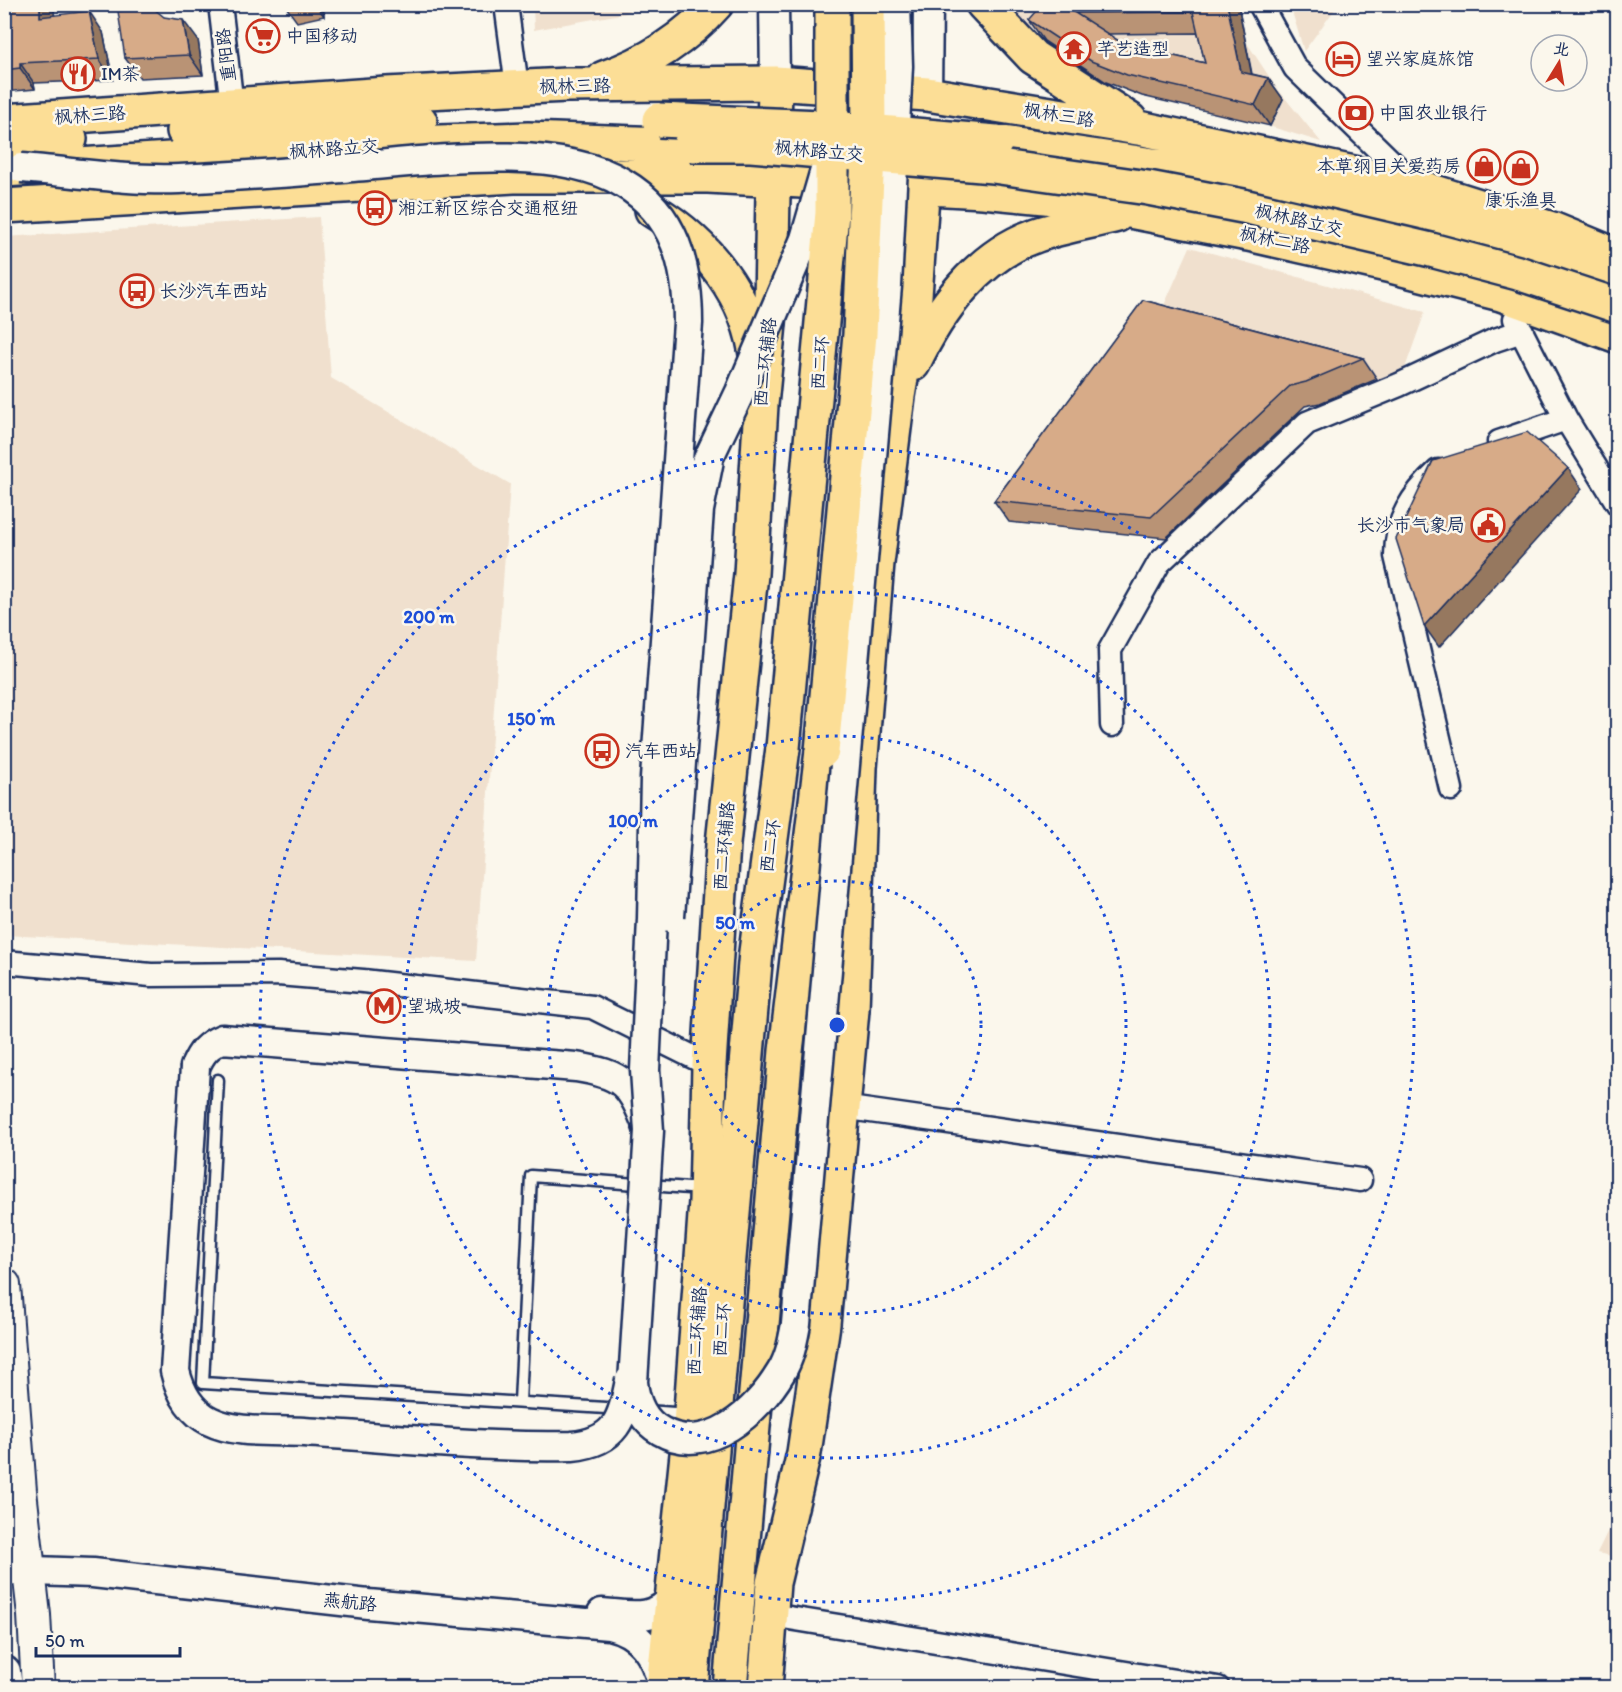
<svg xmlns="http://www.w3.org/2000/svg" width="1622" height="1692" font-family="Itim,'LXGW WenKai TC',sans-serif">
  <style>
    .built { fill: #f0e0ce }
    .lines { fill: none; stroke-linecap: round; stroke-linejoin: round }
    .service-casing { stroke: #1b2f5e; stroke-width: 15 }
    .minor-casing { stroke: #1b2f5e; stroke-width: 27 }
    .tertiary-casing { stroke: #1b2f5e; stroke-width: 33 }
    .secondary-casing { stroke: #1b2f5e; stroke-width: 36 }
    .primary-casing { stroke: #1b2f5e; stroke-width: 38 }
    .trunk-casing { stroke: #1b2f5e; stroke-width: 38 }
    .service { stroke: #fbf7ec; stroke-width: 10 }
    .minor { stroke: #fbf7ec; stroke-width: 22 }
    .tertiary { stroke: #fbf7ec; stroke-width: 28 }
    .secondary { stroke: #fbf7ec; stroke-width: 32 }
    .primary { stroke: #fcde96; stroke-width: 33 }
    .trunk { stroke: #fcde96; stroke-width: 33 }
    .tertiary-bridge-casing { stroke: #1b2f5e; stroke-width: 33; stroke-linecap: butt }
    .primary-bridge-casing { stroke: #1b2f5e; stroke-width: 38; stroke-linecap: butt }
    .trunk-bridge-casing { stroke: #1b2f5e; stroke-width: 38; stroke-linecap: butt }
    .tertiary-bridge { stroke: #fbf7ec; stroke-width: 28 }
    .primary-bridge { stroke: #fcde96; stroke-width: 33 }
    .trunk-bridge { stroke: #fcde96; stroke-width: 33 }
    .wall { fill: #b99375; stroke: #1b2f5e; stroke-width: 1.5; fill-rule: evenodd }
    .shaded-wall { fill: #96785f; stroke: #1b2f5e; stroke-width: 1.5 }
    .building { fill: #d7ab88; stroke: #1b2f5e; stroke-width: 1.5; fill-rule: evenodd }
    .ring { fill: none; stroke: #1d4ed8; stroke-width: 3; stroke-dasharray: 3 6 }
    .labels { text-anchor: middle; stroke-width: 5; stroke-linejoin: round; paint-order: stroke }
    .poi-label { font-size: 18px; fill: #1b2f5e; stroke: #fbf7ec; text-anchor: start }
    .street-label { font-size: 18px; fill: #1b2f5e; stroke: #fbf7ec }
    .centre { fill: #1d4ed8; stroke: #fbf7ec; stroke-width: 3 }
    .ring-label { font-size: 18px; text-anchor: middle; font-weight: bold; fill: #1d4ed8; stroke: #fbf7ec; stroke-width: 5; stroke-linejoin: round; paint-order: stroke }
  </style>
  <rect width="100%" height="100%" fill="#fbf7ec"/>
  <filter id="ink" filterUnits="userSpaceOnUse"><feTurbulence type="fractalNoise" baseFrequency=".0167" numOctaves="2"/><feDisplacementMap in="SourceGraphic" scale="12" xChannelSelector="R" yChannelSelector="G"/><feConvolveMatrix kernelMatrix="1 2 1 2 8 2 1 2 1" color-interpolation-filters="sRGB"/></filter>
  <g filter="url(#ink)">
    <!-- built -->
    <path class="built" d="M 533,5 L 533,4 L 636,5 L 626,13 L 534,30 Z
      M 1011,5 L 1234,5 L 1245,40 L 1276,87 L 1321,142 L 1054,60 Z
      M 1290,5 L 1338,5 L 1304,51 Z
      M 319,217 L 331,378 L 510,484 L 476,961 L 5,935 L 5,237 Z
      M 1190,247 L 1425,312 L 1399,385 L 1157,321 Z
      M 1617,1512 L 1617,1557 L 1597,1553 Z"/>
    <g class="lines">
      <defs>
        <path id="service" d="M 218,1080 L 203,1383 L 622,1409
          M 520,1402 L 531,1176 L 702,1189
          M 647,1411 L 688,1414"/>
        <path id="minor" d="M 220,4 L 232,106
          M 506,4 L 517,87
          M 1260,4 L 1295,68 L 1416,186
          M 1515,319 L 1566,419 L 1618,504
          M 1499,442 L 1566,419
          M 1438,471 C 1412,495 1396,520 1396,556 L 1451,789
          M 1112,725 L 1110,650 L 1159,563 L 1307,423 L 1399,385 L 1495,340 L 1522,331
          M 4,962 L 151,975 L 278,974 L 363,981 L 592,1007 L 709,1065
          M 842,1107 L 1360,1180
          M 771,1615 L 1218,1688"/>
        <path id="tertiary" d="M 774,4 L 775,83
          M 927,94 L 928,4
          M 195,1067 C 201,1053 207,1045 222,1039 L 576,1067 C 622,1074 632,1084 648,1128
          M 4,1570 L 93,1573 L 368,1604 L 609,1625 C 642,1633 654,1654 663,1685
          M 602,1613 C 629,1615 655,1622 673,1597"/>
        <path id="secondary" d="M 4,1285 L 20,1491 L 34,1615 L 38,1688
          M 4,1672 L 6,1688"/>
        <path id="primary" d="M 983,4 L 1033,57 L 1130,120
          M 604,78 C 647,63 686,38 716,4
          M 4,121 L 387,94 L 567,85 L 775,83 L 927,94 L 1144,129 L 1416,186 L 1552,229 L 1618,256
          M 184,131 L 420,121
          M 996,142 L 1194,171 L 1365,206 L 1531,250 L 1618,279
          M 4,145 L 70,139
          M 4,170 L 412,143 L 528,139 L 690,145
          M 4,206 L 514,176 L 708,176 L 983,191 L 1045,197 L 1130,211 L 1248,234 L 1391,266 L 1501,294 L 1618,336
          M 652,210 C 707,243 750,297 757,362
          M 913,364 C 938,311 978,255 1037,235 C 1063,226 1090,222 1117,215
          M 663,1688 L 690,1425 L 706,1201 L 709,1065 L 723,844 L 751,574 L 761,405 L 771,303 L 775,83
          M 765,1688 L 773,1583 L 804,1453 L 823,1324 L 852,1010 L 860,768 L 877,563 L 898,396 L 915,296 L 924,167"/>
        <path id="trunk" d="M 691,1688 L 756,952 L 783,748
          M 730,1688 L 786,1051 L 822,751"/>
      </defs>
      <!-- service casing -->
      <use href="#service" class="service-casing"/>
      <!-- minor casing -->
      <use href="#minor" class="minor-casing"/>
      <!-- tertiary casing -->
      <use href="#tertiary" class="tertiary-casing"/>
      <!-- secondary casing -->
      <use href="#secondary" class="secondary-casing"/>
      <!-- primary casing -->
      <use href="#primary" class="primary-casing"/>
      <!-- trunk casing -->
      <use href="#trunk" class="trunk-casing"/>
      <!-- service -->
      <use href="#service" class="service"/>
      <!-- minor -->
      <use href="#minor" class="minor"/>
      <!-- tertiary -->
      <use href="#tertiary" class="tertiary"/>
      <!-- secondary -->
      <use href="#secondary" class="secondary"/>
      <!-- primary -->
      <use href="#primary" class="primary"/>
      <!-- trunk -->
      <use href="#trunk" class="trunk"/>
      <defs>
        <path id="tertiary-bridge" d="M 21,168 C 73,172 127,181 179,179 C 234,176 288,173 342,168 C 421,162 555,141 623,183 C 676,214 688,267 688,323 L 655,778 L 652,919 L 645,1070 L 649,1131 L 633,1382 C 635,1403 643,1421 661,1431 C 707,1458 758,1411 781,1372 C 790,1358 793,1340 796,1324 L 887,286 L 898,66 L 896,4
          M 700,476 L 740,392 L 805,239 L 825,170
          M 670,917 L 699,510 L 709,460
          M 195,1067 L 175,1371 C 180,1392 190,1411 210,1421 C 236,1434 275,1430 304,1432 C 393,1438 483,1448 572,1446 C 616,1442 623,1419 630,1380"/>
        <path id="primary-bridge" d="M 659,120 L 821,127 L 996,142
          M 690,145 L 751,145 L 993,166 L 1148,188 L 1243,206 L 1431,250 L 1518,273 L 1618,306"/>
        <path id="trunk-bridge" d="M 783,748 L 832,213 L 832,4
          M 822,751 L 860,334 L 869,132 L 868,4"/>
      </defs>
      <!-- tertiary-bridge casing -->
      <use href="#tertiary-bridge" class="tertiary-bridge-casing"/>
      <!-- primary-bridge casing -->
      <use href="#primary-bridge" class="primary-bridge-casing"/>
      <!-- trunk-bridge casing -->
      <use href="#trunk-bridge" class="trunk-bridge-casing"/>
      <!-- tertiary-bridge -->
      <use href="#tertiary-bridge" class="tertiary-bridge"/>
      <!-- primary-bridge -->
      <use href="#primary-bridge" class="primary-bridge"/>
      <!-- trunk-bridge -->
      <use href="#trunk-bridge" class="trunk-bridge"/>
    </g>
    <!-- wall -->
    <path class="wall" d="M 4,4 L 53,4 L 54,6 L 54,15 L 103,32 L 113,80 L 34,83 L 35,89 L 4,92 Z
      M 284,4 L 323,4 L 324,16 L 297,22 Z
      M 1075,4 L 1238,4 L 1252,74 L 1268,78 L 1283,99 L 1270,126 L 1142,96 L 1106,82 L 1044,41 L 1029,20 L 1075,13 ZM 1198,33 L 1205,63 L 1125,45 L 1107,34 Z
      M 164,17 L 198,40 L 203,75 L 140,78 L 125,58 Z
      M 1143,300 L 1363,358 L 1377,379 L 1320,403 L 1305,406 L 1166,538 L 1009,522 L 994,501 Z"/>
    <!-- shaded-wall -->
    <path class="shaded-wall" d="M 40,4 L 53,4 L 54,6 L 55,38 L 40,17 Z
      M 315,4 L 323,4 L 324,16 Z
      M 1227,4 L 1238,4 L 1255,92 L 1241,72 Z
      M 89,11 L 103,32 L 113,80 L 99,59 Z
      M 183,20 L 198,40 L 203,75 L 189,55 Z
      M 20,63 L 34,83 L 35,89 L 20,68 Z
      M 1268,78 L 1283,99 L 1270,126 L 1255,105 Z
      M 1568,468 L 1582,489 L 1439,647 L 1424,626 Z"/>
    <!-- building -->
    <path class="building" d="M 4,4 L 40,4 L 40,17 L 89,11 L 99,59 L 20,63 L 20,68 L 4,70 Z
      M 1043,4 L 1057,4 L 1075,13 L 1075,4 L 1227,4 L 1241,72 L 1268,78 L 1255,105 L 1127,75 L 1091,61 L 1029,20 ZM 1193,12 L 1205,63 L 1125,45 L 1075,13 Z
      M 152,7 L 164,17 L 183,20 L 189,55 L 125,58 L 118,11 Z
      M 1143,300 L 1363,358 L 1306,382 L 1290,386 L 1151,517 L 994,501 Z
      M 1527,432 L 1568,468 L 1424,626 L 1396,539 L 1433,461 Z"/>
  </g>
  <!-- distance rings -->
  <g class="ring">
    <circle cx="837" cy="1025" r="144"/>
    <circle cx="837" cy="1025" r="289"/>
    <circle cx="837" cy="1025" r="433"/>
    <circle cx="837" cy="1025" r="577"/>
  </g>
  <!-- icons -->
  <defs>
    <symbol id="supermarket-ring" viewBox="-11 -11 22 22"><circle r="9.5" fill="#fbf7ec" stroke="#c8321e" stroke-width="1.5"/><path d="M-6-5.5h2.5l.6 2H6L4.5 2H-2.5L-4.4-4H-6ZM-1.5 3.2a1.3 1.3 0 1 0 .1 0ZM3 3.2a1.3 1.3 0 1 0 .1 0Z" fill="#c8321e"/></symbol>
    <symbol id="temple-ring" viewBox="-11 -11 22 22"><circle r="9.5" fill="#fbf7ec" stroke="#c8321e" stroke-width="1.5"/><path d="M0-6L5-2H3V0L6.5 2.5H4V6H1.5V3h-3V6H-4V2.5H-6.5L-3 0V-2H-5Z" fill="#c8321e"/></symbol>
    <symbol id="hotel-ring" viewBox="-11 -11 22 22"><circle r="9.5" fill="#fbf7ec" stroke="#c8321e" stroke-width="1.5"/><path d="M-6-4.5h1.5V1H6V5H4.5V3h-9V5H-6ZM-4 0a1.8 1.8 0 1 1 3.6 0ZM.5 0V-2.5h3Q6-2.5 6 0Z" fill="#c8321e"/></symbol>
    <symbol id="restaurant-ring" viewBox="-11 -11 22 22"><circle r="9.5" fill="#fbf7ec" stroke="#c8321e" stroke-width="1.5"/><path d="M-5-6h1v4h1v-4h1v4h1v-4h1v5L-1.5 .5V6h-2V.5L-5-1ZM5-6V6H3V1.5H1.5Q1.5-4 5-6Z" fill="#c8321e"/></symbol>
    <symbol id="bank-ring" viewBox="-11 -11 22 22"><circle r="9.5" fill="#fbf7ec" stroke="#c8321e" stroke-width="1.5"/><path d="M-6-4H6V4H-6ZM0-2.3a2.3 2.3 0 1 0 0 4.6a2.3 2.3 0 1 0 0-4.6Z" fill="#c8321e"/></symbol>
    <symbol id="shop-ring" viewBox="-11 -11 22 22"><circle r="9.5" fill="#fbf7ec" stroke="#c8321e" stroke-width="1.5"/><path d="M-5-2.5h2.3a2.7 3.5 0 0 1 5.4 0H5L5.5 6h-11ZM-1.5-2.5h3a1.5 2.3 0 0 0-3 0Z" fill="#c8321e"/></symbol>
    <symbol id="bus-ring" viewBox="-11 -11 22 22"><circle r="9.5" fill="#fbf7ec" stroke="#c8321e" stroke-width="1.5"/><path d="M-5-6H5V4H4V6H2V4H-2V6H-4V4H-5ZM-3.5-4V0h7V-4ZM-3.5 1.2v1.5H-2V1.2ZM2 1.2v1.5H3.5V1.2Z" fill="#c8321e"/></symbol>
    <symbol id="civic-ring" viewBox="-11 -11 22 22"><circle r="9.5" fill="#fbf7ec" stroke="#c8321e" stroke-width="1.5"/><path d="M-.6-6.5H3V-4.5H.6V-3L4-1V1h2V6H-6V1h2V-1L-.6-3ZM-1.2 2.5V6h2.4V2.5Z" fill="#c8321e"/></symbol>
    <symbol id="metro-ring" viewBox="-11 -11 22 22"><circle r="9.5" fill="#fbf7ec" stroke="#c8321e" stroke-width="1.5"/><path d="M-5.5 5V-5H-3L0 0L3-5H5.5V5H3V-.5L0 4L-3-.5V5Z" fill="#c8321e"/></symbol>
  </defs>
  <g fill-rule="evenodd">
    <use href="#supermarket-ring" x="244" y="17" width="38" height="38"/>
    <use href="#temple-ring" x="1055" y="30" width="38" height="38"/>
    <use href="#hotel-ring" x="1324" y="40" width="38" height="38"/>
    <use href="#restaurant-ring" x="59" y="55" width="38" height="38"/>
    <use href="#bank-ring" x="1337" y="94" width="38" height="38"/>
    <use href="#shop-ring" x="1465" y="147" width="38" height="38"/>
    <use href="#shop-ring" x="1502" y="149" width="38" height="38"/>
    <use href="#bus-ring" x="356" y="189" width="38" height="38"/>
    <use href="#bus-ring" x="118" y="272" width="38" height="38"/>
    <use href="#civic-ring" x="1469" y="506" width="38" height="38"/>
    <use href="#bus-ring" x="583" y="732" width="38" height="38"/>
    <use href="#metro-ring" x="365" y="987" width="38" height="38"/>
  </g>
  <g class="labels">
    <!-- poi labels -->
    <g class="poi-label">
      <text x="286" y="42">中国移动</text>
      <text x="1097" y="55">芊艺造型</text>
      <text x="1366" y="65">望兴家庭旅馆</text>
      <text x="101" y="80">IM茶</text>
      <text x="1379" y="119">中国农业银行</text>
      <text x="1461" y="172" text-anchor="end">本草纲目关爱药房</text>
      <text x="1521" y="206" text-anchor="middle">康乐渔具</text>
      <text x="398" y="214">湘江新区综合交通枢纽</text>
      <text x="160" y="297">长沙汽车西站</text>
      <text x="1465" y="531" text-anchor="end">长沙市气象局</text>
      <text x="625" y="757">汽车西站</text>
      <text x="407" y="1012">望城坡</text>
    </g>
    <!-- street labels -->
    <g class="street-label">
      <text transform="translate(226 55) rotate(-97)" y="6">重阳路</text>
      <text transform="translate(575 86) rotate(-1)" y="6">枫林三路</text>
      <text transform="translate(90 115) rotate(-4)" y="6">枫林三路</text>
      <text transform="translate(1059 115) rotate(9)" y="6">枫林三路</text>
      <text transform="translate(334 149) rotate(-4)" y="6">枫林路立交</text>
      <text transform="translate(819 151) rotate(5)" y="6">枫林路立交</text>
      <text transform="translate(1299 220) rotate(13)" y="6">枫林路立交</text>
      <text transform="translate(1275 240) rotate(12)" y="6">枫林二路</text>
      <text transform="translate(765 362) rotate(-84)" y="6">西二环辅路</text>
      <text transform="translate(820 363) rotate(-85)" y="6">西二环</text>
      <text transform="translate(724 846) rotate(-85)" y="6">西二环辅路</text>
      <text transform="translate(770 846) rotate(-82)" y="6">西二环</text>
      <text transform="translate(722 1330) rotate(-85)" y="6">西二环</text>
      <text transform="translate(697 1331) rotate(-86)" y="6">西二环辅路</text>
      <text transform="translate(350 1602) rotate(6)" y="6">燕航路</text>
    </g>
  </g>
  <circle cx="837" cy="1025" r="9" class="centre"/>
  <g class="ring-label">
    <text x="429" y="623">200 m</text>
    <text x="531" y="725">150 m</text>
    <text x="633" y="827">100 m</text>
    <text x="735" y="929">50 m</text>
  </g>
  <!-- margin -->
  <rect width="1622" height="1692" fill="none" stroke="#fbf7ec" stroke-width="24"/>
  <rect x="12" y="12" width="1598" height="1668" fill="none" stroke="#1b2f5e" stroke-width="2" filter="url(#ink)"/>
  <!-- north arrow -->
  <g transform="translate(1559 63) rotate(11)"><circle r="28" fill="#fbf7ec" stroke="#a1a7b3" stroke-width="1.5"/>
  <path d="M0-4.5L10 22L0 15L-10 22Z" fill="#c8321e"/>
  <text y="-9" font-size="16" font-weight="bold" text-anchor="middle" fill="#1b2f5e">北</text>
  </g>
  <!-- scale -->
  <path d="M36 1647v9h144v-9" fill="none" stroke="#1b2f5e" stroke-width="3"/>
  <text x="45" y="1647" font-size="18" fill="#1b2f5e" stroke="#fbf7ec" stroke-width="4.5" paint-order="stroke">50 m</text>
</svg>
